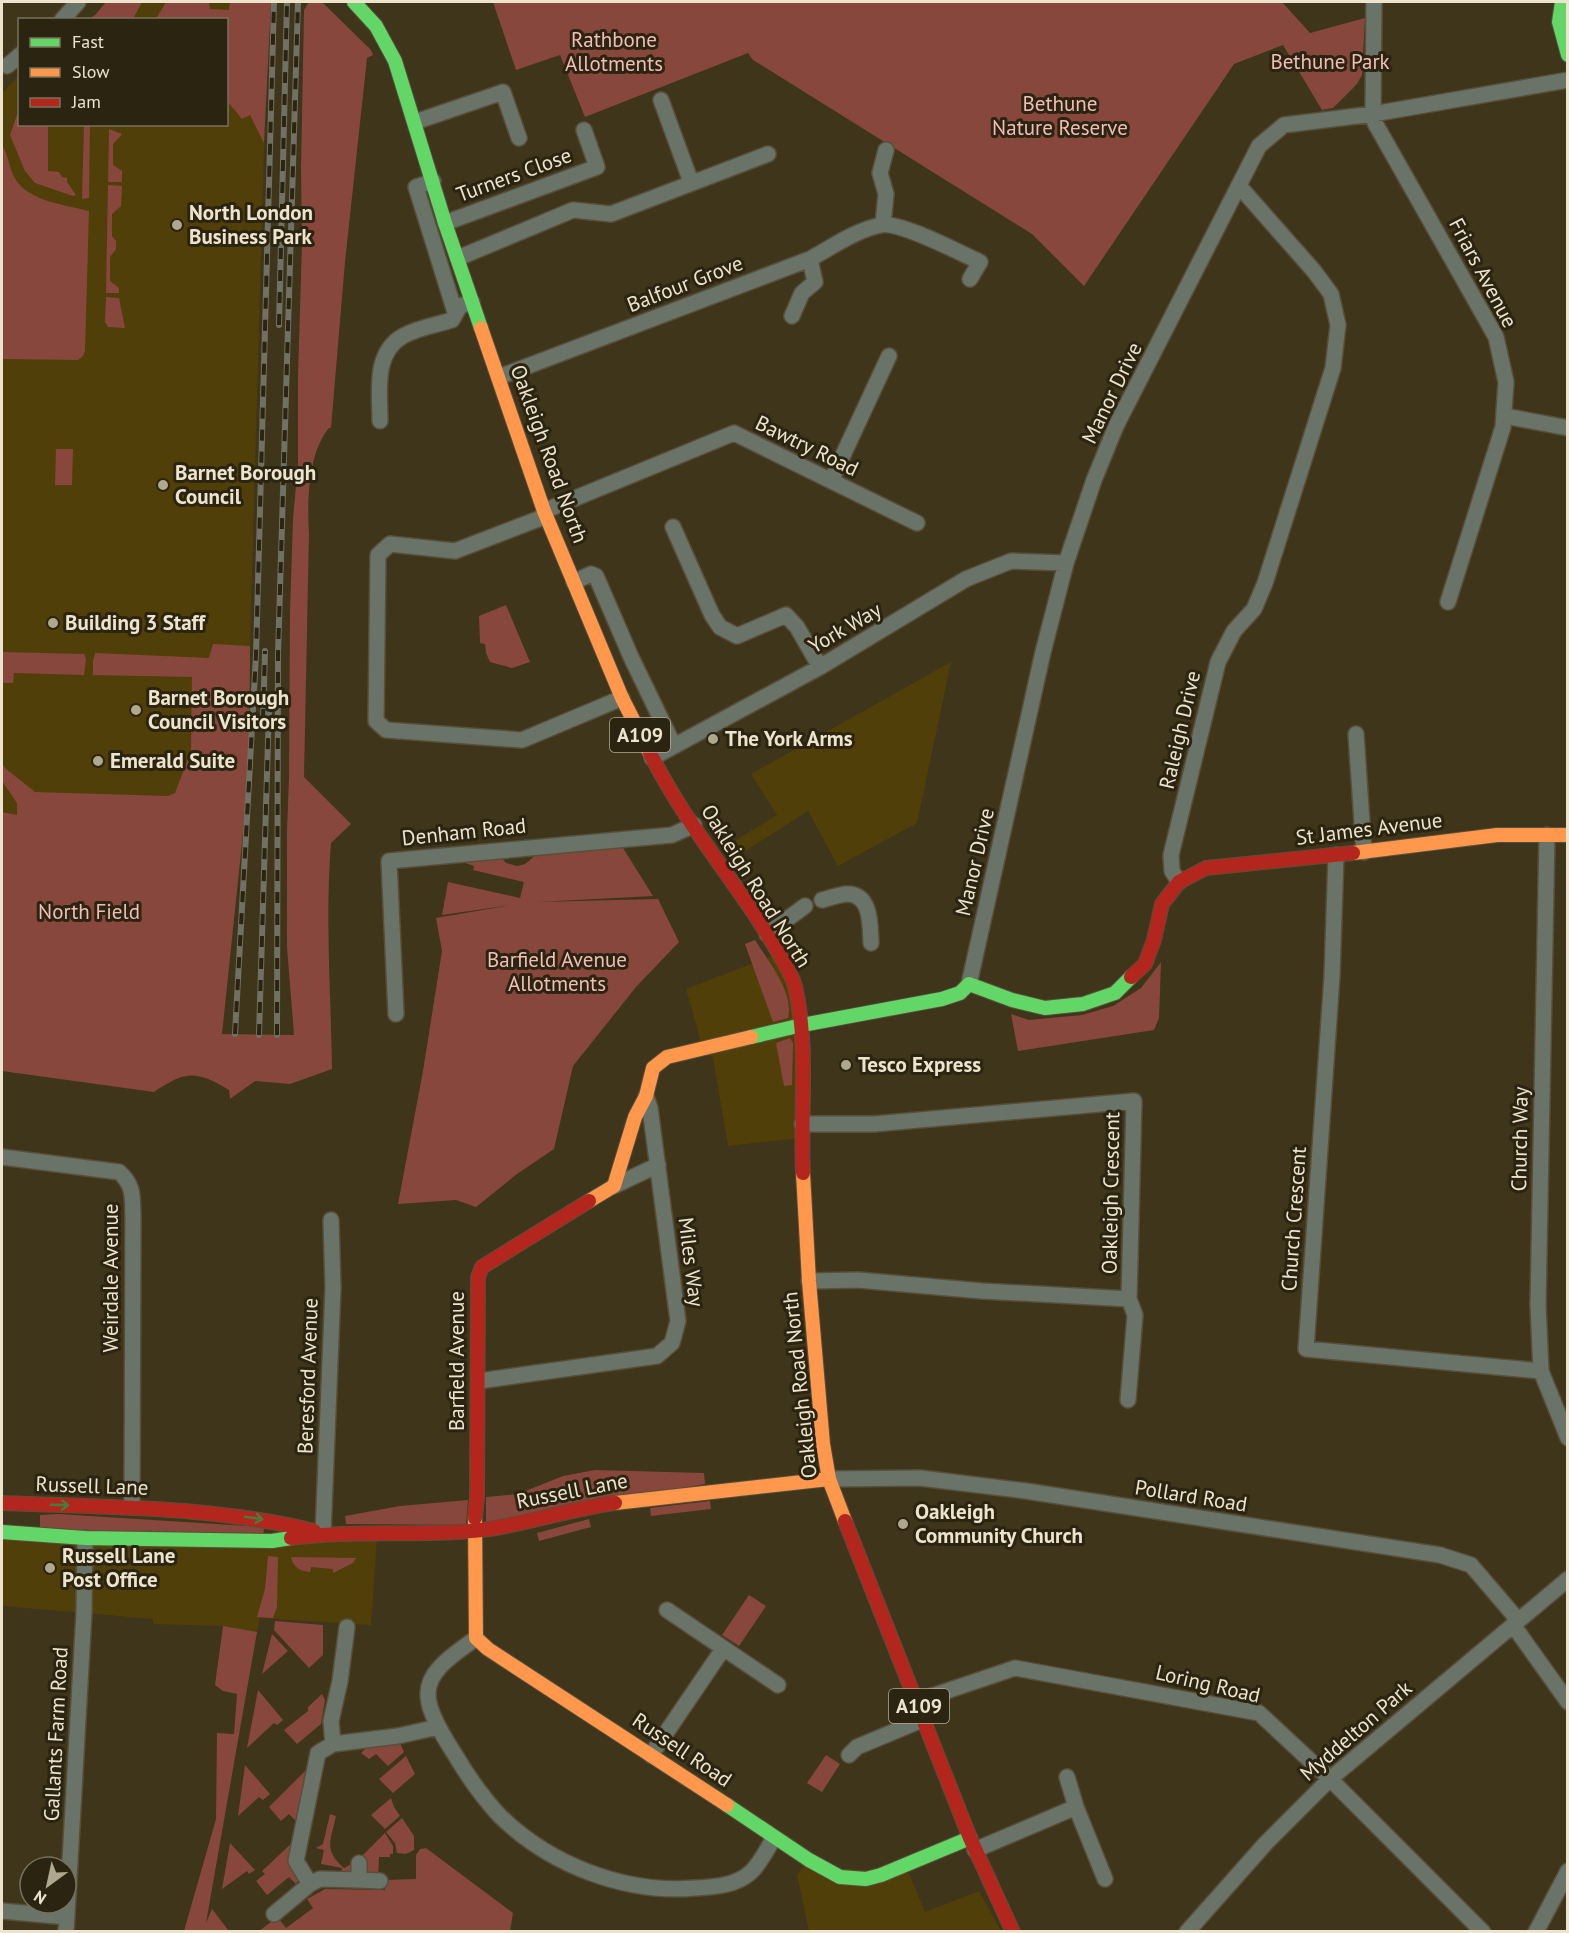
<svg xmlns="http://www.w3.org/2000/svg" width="1569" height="1933" font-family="'PT Sans',sans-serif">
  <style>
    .built { fill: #513f09 }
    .green { fill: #87473c }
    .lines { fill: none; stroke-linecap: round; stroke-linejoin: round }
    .street-casing { stroke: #584f3a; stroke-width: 18 }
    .fast-casing { stroke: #584f3a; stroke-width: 16 }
    .slow-casing { stroke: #584f3a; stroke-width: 16 }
    .jam-casing { stroke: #584f3a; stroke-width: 16 }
    .street { stroke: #6a7367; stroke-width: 15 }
    .fast { stroke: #63d668; stroke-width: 14 }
    .slow { stroke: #ff974d; stroke-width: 14 }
    .jam { stroke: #b3261e; stroke-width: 14 }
    .rail-casing { stroke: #707162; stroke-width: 6 }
    .rail { stroke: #2b2411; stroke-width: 4; stroke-dasharray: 11; stroke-linecap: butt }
    .oneway { stroke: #477d3c }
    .poi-dot { fill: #b0a78f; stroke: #2b2411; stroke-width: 2 }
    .labels { text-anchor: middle; stroke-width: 6; stroke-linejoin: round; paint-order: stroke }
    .shield { fill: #2b2411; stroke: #b4aa95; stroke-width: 1.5 }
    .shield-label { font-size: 20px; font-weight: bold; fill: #eee4cd }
    .park-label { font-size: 21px; fill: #f3bdb5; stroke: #2b2411 }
    .street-label { font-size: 21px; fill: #eee4cd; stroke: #2b2411 }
    .poi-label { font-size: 21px; font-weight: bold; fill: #eee4cd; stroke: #2b2411; text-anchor: start }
  </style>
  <rect width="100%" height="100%" fill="#3e351b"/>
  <!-- built -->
  <path class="built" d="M 106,2 L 271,2 L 265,112 L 250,646 L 249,776 L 244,834 L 22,817 L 2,812 L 2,93 L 19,76 L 20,124 L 226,124 L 226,20 L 88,19 L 96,14 Z
    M 951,662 L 917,823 L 838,866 L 808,811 L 736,857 L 728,845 L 777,815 L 751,774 Z
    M 777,954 L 794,983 L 801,1138 L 728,1146 L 713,1058 L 703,1049 L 686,989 Z
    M 2,1536 L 377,1537 L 371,1625 L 260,1618 L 257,1632 L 223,1626 L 153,1624 L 153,1619 L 2,1606 Z
    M 804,1866 L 909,1873 L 925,1912 L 979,1891 L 1001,1931 L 809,1931 L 797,1875 Z"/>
  <!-- green -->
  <path class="green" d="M 106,2 L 142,2 L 133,19 L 89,19 L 95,15 Z
    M 166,2 L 209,2 L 210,9 L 229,10 L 230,2 L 271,2 L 264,143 L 250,115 L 242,119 L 227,101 L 226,20 L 156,19 Z
    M 309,2 L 322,2 L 371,50 L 373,55 L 367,58 L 345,262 L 331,428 L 329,428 C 308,453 307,501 309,533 L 304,777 L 351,824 L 331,843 C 325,918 331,994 332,1069 L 290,1084 L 255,1081 L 230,1099 L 229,1090 C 195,1070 186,1071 154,1092 L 2,1071 L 2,812 L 17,815 L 17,803 L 2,781 L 2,763 L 5,768 L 35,792 L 168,796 L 175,793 L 191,751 L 192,677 L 93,675 L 93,661 L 95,653 L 209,658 L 213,644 L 250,646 L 249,776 L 222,1034 L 294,1035 L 287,947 L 287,830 L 289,778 L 290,611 L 293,519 L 298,463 L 298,376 L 302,242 L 301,168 L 304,10 Z
    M 493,2 L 1282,2 L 1310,33 L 1365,18 L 1362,75 L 1357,84 L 1333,108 L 1322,110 L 1283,45 L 1234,64 L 1084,286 L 1032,234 L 753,60 L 748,53 L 585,117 L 560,55 L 516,70 Z
    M 19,109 L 20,124 L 48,125 L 48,171 L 59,172 L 62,177 L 67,178 L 67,182 L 76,195 L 73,196 L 35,183 L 25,171 L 10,135 Z
    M 84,125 L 90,125 L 89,198 L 82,199 Z
    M 109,129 L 122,134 L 113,144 L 113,165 L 122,171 L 122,182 L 108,182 Z
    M 2,145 C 9,156 9,170 16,180 C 29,201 66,205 89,211 L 85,351 L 83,356 L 78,360 L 2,359 Z
    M 108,185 L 122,186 L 121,206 L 112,214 L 112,236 L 116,241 L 116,249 L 110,257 L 110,281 L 119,288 L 119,293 L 106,293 Z
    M 106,297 L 119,298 L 125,328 L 108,327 L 105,322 Z
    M 56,449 L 73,449 L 72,485 L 55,485 Z
    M 506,605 L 530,662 L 512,668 L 490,662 L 486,653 L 485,644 L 480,643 L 479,616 Z
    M 2,652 L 84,654 L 86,659 L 84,675 L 14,673 L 13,683 L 2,683 Z
    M 623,848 L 653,896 L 537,902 L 658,899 L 679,942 L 636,987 L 573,1066 L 554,1149 L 517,1174 L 476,1207 L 456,1200 L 398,1204 L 423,1071 L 442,951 L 436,918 L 511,905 L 442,915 L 448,882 L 520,898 L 524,882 L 473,870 L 474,866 L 459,861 L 500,856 L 506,863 L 517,866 L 525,864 L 537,854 Z
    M 755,940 C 768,961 794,991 788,1018 L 773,1022 L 745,944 Z
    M 1161,962 L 1159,1018 L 1154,1030 L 1018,1051 L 1011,1014 L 1029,1020 L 1082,1015 L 1113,1006 L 1141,988 Z
    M 790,1038 L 793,1043 L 792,1085 L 784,1086 L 776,1043 Z
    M 595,1470 L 704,1473 L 705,1484 L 486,1523 L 486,1497 L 518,1494 L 563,1476 Z
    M 468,1500 L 466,1525 L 346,1524 L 345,1516 L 400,1506 Z
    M 710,1501 L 711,1509 L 651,1516 L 650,1508 Z
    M 58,1514 L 264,1527 L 263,1538 L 40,1532 L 40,1515 Z
    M 589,1519 L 591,1527 L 539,1541 L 537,1533 Z
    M 268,1556 L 278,1557 L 277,1607 L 273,1618 L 257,1617 L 265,1589 Z
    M 291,1557 L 356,1558 L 353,1563 L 333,1573 L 333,1569 L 311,1567 L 310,1572 C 300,1571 293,1567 291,1557 Z
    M 749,1595 L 766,1606 L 739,1646 L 722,1635 Z
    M 275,1621 L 323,1625 L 323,1655 L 309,1668 L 274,1630 Z
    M 223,1626 L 257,1632 L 206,1923 L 212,1909 L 229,1931 L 184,1931 L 216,1819 L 217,1733 L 234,1734 L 237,1694 L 223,1691 L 215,1685 Z
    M 272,1634 L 288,1651 L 262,1674 Z
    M 258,1690 L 283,1720 L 277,1725 L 274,1723 L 247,1748 Z
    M 322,1694 L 325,1700 L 321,1724 L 297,1744 L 284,1730 L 308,1711 L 308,1707 Z
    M 400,1743 L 404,1752 L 388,1766 L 376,1754 L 369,1759 L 361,1753 L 366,1748 Z
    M 826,1755 L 840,1764 L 822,1792 L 807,1783 Z
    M 406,1756 L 415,1774 L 393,1793 L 379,1779 Z
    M 245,1765 L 270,1794 L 263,1800 L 259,1797 L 238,1816 Z
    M 310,1766 L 298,1823 L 289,1814 L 281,1821 L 269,1807 Z
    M 391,1798 L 394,1807 L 400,1816 L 385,1829 L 371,1815 Z
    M 330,1814 L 336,1816 C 331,1840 323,1850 344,1868 L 353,1863 L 352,1870 L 340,1876 L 342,1868 L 321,1864 L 324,1850 L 316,1848 L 323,1844 Z
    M 402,1818 L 414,1836 L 414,1850 L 406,1854 L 397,1853 L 395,1843 L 386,1832 Z
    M 385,1833 L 393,1846 L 393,1854 L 390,1854 L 390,1857 L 379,1857 L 378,1879 L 365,1879 L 367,1859 L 360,1858 Z
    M 294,1841 L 290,1862 L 299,1880 L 296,1884 L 289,1877 L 267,1895 L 256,1881 L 265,1874 L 262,1871 Z
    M 230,1843 L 255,1870 L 249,1874 L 247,1871 L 222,1889 Z
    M 426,1848 L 513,1913 L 510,1931 L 259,1931 L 275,1919 L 279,1919 L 286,1928 L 313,1908 L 307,1899 L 325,1889 L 385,1890 L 385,1880 L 416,1879 L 416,1855 L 420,1849 Z"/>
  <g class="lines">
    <defs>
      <path id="street" d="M 1374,2 L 1373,114 L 1375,123 L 1496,337 L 1506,382 L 1503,427 L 1448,602
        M 62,20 L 78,2
        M 7,66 L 20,55
        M 661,100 L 691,182
        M 415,122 L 503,92 L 519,138
        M 433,181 L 416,187 L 455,312
        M 445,223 L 597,167 L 584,130
        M 883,224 L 886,194 L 880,173 L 886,150
        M 458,258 L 573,210 L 611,214 L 768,154
        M 792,316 L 802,293 L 815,282 L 810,259
        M 499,377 L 810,259 C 832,247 856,230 881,225 C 900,221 960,253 980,262 L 970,279
        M 1505,416 L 1568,428
        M 380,421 C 380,392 373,353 403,336 C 417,328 436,325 452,320 L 460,306 L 472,302
        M 831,481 L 889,356
        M 544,511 L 734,433 L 917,523
        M 546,516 L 455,551 L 390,544 L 378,555 L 376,721 L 386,730 L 522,740 L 622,698
        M 673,527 L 712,615 L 720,627 L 737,636 L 786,615 L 797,627 L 820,667
        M 574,582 L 591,574 L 596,576 L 631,657 L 674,746
        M 1356,734 L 1364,852
        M 652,758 L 820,667 L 966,579 L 1011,561 L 1066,563
        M 1547,835 L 1538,1305 L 1541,1371 L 1568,1438
        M 1336,855 L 1332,976 L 1306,1349 L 1541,1371
        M 1179,882 L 1172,871 L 1171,855 L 1218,662 L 1234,631 L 1254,609 L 1265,583 L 1333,368 L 1338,325 L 1331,294 L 1314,271 L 1240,187
        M 822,900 C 829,898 838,895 846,894 C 872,893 870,926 871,943
        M 767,934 L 805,906
        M 969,984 L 1043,652 L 1066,563 L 1094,480 L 1116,426 L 1259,146 L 1284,125 L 1373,114 L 1568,80
        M 396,1014 L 389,861 L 672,835 L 694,825
        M 802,1124 L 874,1124 L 1134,1101 L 1129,1299 L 982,1291 L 858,1280 L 809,1281
        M 2,1157 L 119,1172 C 135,1186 132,1198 133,1217 L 132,1507
        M 614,1186 L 658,1165
        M 479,1381 L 657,1356 L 672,1343 L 678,1321 L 650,1108 L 646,1096
        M 1128,1400 L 1135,1315 L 1129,1299
        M 829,1479 L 920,1478 L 1026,1491 L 1440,1555 L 1471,1565 L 1518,1620
        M 323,1534 L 333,1288 L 331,1220
        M 667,1610 L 778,1685
        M 1513,1625 L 1568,1702
        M 476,1638 C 458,1652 427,1669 428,1695 C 428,1713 445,1739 454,1753 C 467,1775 482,1797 500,1816 C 550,1865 625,1894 695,1888 C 714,1887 736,1886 751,1872 C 760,1864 767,1849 774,1838
        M 917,1701 L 1015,1668 L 1259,1713 L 1330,1779 L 1483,1932
        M 333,1744 L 398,1736 L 438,1727
        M 651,1755 L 723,1649
        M 849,1755 L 857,1747 L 924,1719
        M 1067,1777 L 1076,1807 L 1105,1879
        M 975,1850 L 1076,1807
        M 359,1880 L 380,1881
        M 310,1884 L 296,1861 L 318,1753 L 333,1744 L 331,1721 L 340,1681 L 347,1627
        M 2,1911 L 67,1917
        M 274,1914 L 310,1884 L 320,1879 L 359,1880 L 359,1863
        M 66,1932 L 84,1612 L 85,1538
        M 1187,1932 L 1266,1843 L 1330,1779 L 1568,1579
        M 1536,1932 L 1568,1871"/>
      <path id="fast" d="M 354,2 L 376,26 L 395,61 L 445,223 L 481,328
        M 1562,2 L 1559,22 L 1568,55
        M 751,1037 L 802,1025 L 942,999 L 960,993 L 969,984 L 1012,1000 L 1045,1008 L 1083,1004 L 1115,993 L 1131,977
        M 2,1532 L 85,1538 L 272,1541 L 291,1538
        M 727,1805 L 809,1860 L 840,1877 L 866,1879 L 881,1875 L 970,1838"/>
      <path id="slow" d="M 481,328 L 544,511 L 622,698 L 650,753
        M 1353,853 L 1497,835 L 1568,835
        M 803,1173 L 809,1281 L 823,1444 L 829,1479 L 845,1521
        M 589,1201 L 614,1186 L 635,1117 L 646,1096 L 653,1068 L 667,1057 L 751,1037
        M 615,1503 L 829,1479
        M 475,1518 L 476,1638 L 488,1649 L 727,1805"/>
      <path id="jam" d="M 650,753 C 679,812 721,864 757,918 C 767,934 790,969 795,986 C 809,1045 800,1112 803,1173
        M 1131,977 L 1145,964 L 1154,940 L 1162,904 L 1179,882 L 1206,868 L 1353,853
        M 2,1503 C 107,1507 212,1506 314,1531
        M 475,1518 L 477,1497 L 478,1277 L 482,1267 L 589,1201
        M 845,1521 L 970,1838 L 1013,1932
        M 291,1538 C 351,1530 411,1536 471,1531 C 520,1527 567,1509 615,1503"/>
    </defs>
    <!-- street casing -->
    <use href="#street" class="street-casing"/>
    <!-- fast casing -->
    <use href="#fast" class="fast-casing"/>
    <!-- slow casing -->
    <use href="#slow" class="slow-casing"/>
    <!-- jam casing -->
    <use href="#jam" class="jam-casing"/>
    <!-- street -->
    <use href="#street" class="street"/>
    <!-- fast -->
    <use href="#fast" class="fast"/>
    <!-- slow -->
    <use href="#slow" class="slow"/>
    <!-- jam -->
    <use href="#jam" class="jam"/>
    <defs>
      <path id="rail" d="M 279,325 L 287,2
        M 263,720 L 265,651
        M 235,1034 L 256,655 L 274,2
        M 259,1035 L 269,709
        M 277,1035 L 278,655 L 298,2"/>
    </defs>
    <!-- rail casing -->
    <use href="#rail" class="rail-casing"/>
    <!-- rail -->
    <use href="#rail" class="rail"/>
  </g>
  <!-- one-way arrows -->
  <defs><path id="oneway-shaft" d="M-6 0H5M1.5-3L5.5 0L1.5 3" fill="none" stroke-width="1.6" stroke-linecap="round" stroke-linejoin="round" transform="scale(1.5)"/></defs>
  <g class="oneway">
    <use href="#oneway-shaft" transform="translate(60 1505) rotate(2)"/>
    <use href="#oneway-shaft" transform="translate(254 1518) rotate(8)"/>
  </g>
  <!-- markers -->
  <g class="poi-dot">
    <circle cx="177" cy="225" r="6"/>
    <circle cx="163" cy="485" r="6"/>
    <circle cx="53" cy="623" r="6"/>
    <circle cx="136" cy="710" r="6"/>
    <circle cx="713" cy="739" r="6"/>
    <circle cx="98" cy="761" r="6"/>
    <circle cx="846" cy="1065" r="6"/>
    <circle cx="903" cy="1524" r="6"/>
    <circle cx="50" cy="1568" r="6"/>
  </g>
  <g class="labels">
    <!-- shield labels -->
    <g class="shield">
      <rect x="610" y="718" width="60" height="34" rx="4.5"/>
      <rect x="889" y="1689" width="60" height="34" rx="4.5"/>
    </g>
    <g class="shield-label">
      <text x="640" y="742">A109</text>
      <text x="919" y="1713">A109</text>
    </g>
    <!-- park labels -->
    <g class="park-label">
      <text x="614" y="47">Rathbone<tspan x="614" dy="24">Allotments</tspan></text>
      <text x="1330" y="69">Bethune Park</text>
      <text x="1060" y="111">Bethune<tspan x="1060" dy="24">Nature Reserve</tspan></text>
      <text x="89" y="919">North Field</text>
      <text x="557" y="967">Barfield Avenue<tspan x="557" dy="24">Allotments</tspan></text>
    </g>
    <!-- street labels -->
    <g class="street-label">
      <text transform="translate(514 175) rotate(-20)" y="7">Turners Close</text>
      <text transform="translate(1483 273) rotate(62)" y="7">Friars Avenue</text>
      <text transform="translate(685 284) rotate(-21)" y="7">Balfour Grove</text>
      <text transform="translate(1112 393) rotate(-64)" y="7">Manor Drive</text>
      <text transform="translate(807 446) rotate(26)" y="7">Bawtry Road</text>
      <text transform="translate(549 454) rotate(70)" y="7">Oakleigh Road North</text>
      <text transform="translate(845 628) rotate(-30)" y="7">York Way</text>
      <text transform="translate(1180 730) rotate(-77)" y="7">Raleigh Drive</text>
      <text transform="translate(1369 829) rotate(-7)" y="7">St James Avenue</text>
      <text transform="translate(464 832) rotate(-6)" y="7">Denham Road</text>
      <text transform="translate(975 862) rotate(-77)" y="7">Manor Drive</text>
      <text transform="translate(756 886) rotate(58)" y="7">Oakleigh Road North</text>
      <text transform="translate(1520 1139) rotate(-89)" y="7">Church Way</text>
      <text transform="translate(1111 1193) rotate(-89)" y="7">Oakleigh Crescent</text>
      <text transform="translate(1294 1219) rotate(-86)" y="7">Church Crescent</text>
      <text transform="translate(691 1262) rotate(83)" y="7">Miles Way</text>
      <text transform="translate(111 1278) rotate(-90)" y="7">Weirdale Avenue</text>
      <text transform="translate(457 1361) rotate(-90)" y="7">Barfield Avenue</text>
      <text transform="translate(308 1376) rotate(-88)" y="7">Beresford Avenue</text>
      <text transform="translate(800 1385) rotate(-96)" y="7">Oakleigh Road North</text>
      <text transform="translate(92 1486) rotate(2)" y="7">Russell Lane</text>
      <text transform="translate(572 1491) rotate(-11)" y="7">Russell Lane</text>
      <text transform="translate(1191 1496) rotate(9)" y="7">Pollard Road</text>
      <text transform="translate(1208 1684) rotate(13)" y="7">Loring Road</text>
      <text transform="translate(1356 1731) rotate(-41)" y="7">Myddelton Park</text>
      <text transform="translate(56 1734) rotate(-87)" y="7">Gallants Farm Road</text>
      <text transform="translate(682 1750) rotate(34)" y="7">Russell Road</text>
    </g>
    <!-- poi labels -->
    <g class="poi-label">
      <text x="189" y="220">North London<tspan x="189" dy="24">Business Park</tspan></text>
      <text x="175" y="480">Barnet Borough<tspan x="175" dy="24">Council</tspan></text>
      <text x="65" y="630">Building 3 Staff</text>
      <text x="148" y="705">Barnet Borough<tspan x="148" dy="24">Council Visitors</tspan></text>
      <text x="725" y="746">The York Arms</text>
      <text x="110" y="768">Emerald Suite</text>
      <text x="858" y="1072">Tesco Express</text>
      <text x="915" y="1519">Oakleigh<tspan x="915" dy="24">Community Church</tspan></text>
      <text x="62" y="1563">Russell Lane<tspan x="62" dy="24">Post Office</tspan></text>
    </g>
  </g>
  <!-- border -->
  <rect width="1569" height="1933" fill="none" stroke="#eee4cd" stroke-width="6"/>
  <!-- legend -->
  <rect x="18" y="18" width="210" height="108" fill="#2b2411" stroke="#79715c" stroke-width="1.5"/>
  <rect x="30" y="38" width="30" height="9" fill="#63d668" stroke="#79715c" stroke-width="1.5"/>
  <text x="72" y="48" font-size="18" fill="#eee4cd">Fast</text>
  <rect x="30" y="68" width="30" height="9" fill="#ff974d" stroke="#79715c" stroke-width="1.5"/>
  <text x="72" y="78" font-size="18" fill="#eee4cd">Slow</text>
  <rect x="30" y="98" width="30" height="9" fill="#b3261e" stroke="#79715c" stroke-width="1.5"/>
  <text x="72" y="108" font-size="18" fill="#eee4cd">Jam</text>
  <!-- north arrow -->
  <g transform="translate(48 1885) rotate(213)"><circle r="28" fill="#2b2411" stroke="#79715c" stroke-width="1.5"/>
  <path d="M0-4.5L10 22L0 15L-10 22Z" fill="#b0a78f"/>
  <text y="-9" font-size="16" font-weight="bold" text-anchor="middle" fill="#eee4cd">N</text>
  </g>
</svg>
